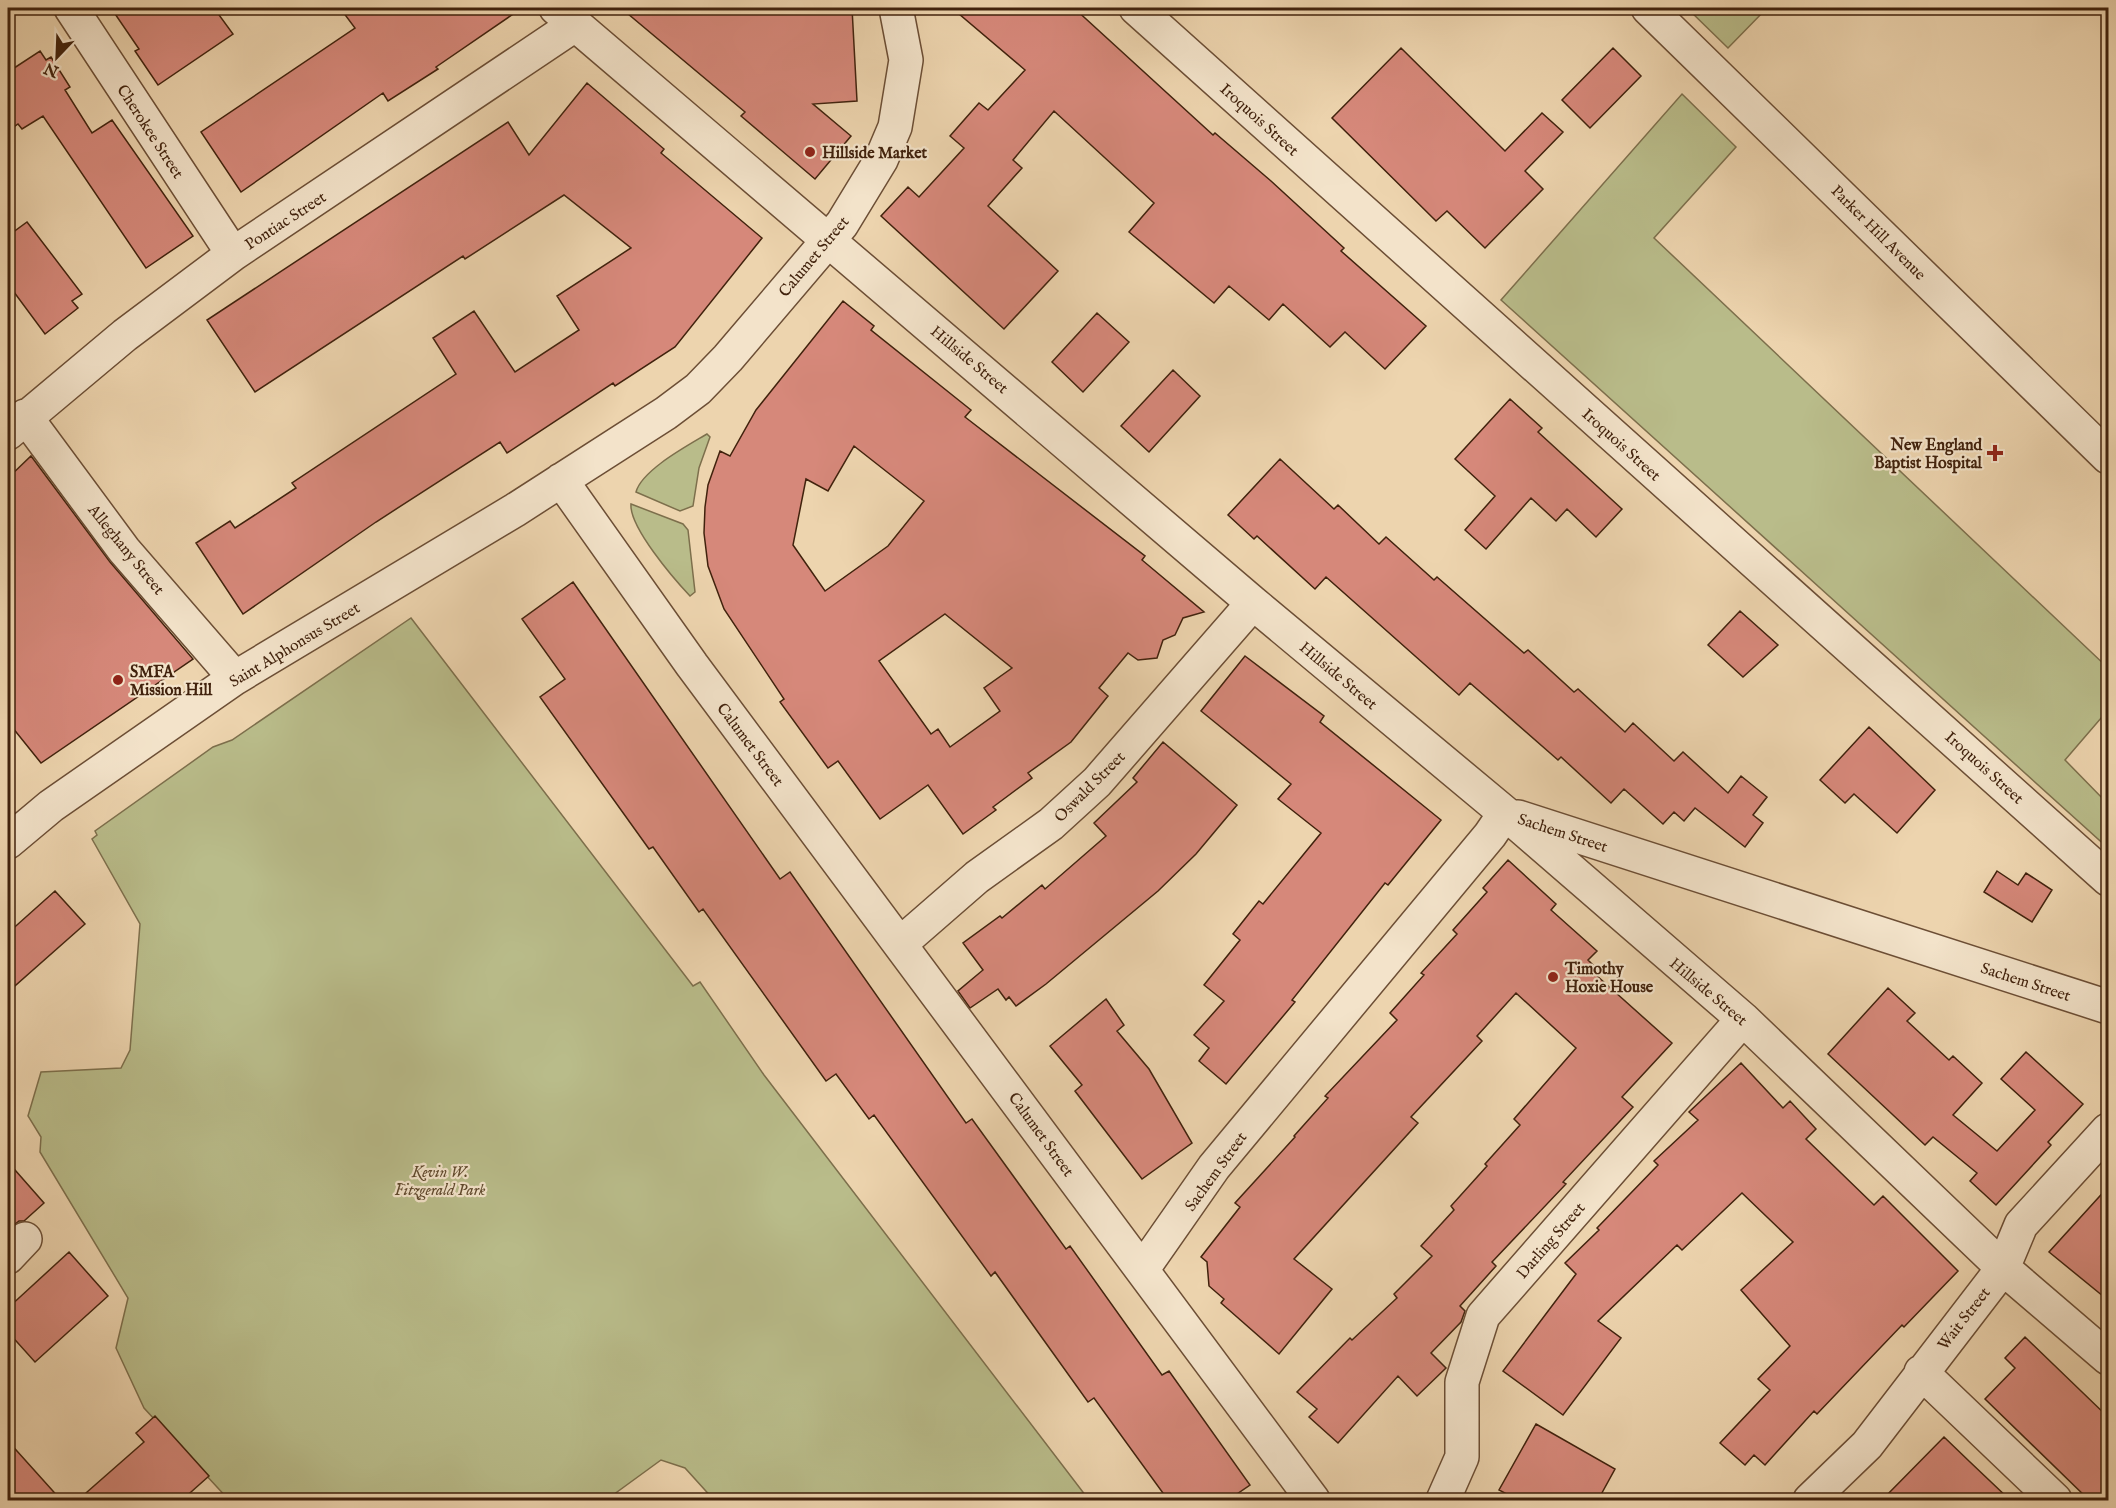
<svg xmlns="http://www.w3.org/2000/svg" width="2116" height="1508" font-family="'IM FELL English',serif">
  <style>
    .green { fill: #b9bc8a; stroke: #7d6f4c; stroke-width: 1.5 }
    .building { fill: #d6887a; stroke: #41220d; stroke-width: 1.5; fill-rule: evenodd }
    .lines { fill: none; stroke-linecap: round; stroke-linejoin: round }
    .minor-casing { stroke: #6c4e35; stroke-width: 36 }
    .minor { stroke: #f3e3ca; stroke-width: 33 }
    .poi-dot { fill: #8f2418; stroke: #f3e3ca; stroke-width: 2 }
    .labels { text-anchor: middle; stroke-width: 4.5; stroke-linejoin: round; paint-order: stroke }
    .street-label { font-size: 16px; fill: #41220d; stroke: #f3e3ca }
    .poi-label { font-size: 16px; font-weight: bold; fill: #41220d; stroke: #f3e3ca; text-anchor: start }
    .park-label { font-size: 16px; font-style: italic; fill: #5f482c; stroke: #f3e3ca }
  </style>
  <rect width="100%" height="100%" fill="#edd4ae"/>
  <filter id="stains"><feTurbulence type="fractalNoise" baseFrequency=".00333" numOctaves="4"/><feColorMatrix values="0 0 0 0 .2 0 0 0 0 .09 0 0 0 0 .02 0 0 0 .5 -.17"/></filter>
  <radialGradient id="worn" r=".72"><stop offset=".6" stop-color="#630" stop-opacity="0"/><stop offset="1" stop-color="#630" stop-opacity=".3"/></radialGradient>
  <!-- green -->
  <path class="green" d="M 1687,8 L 1767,8 L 1728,48 Z
    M 1682,94 L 1736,147 L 1654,238 L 2108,668 L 2108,710 L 2065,760 L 2108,804 L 2108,848 L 1501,300 Z
    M 707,434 L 710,437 L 699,468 L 693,506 L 680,511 L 636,492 C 642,470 687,446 707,434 Z
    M 631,504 L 683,524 L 688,530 L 695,592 L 690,596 C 674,579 629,527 631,504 Z
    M 411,618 L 693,986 L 700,982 L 764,1075 L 1089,1500 L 714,1500 L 685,1468 L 661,1460 L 606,1500 L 229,1500 L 144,1408 L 116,1348 L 128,1298 L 40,1152 L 41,1137 L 28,1116 L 41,1072 L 121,1068 L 130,1050 L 140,924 L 92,839 L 97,835 L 95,831 L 213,747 L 232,740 Z"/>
  <!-- building -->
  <path class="building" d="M 111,8 L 214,8 L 233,34 L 158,85 L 135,51 L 139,49 Z
    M 340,8 L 522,8 L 436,67 L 438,69 L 388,101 L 383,93 L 241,192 L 201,132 L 355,28 Z
    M 621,8 L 852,8 L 857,101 L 813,104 L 851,136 L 815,179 L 741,116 L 745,112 Z
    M 952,8 L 1074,8 L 1213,135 L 1215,133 L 1271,181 L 1344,248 L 1341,251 L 1426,326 L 1385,369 L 1345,332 L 1330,347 L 1283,304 L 1269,320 L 1229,286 L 1214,303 L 1129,232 L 1154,203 L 1054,111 L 1013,160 L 1022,168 L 988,206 L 1058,271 L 1004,329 L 881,216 L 908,187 L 919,197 L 964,148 L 950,136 L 979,103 L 988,110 L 1025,70 Z
    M 1401,48 L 1505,151 L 1542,113 L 1563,132 L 1525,171 L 1543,189 L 1485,248 L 1447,211 L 1436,221 L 1332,118 Z
    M 1613,48 L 1641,76 L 1590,128 L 1562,100 Z
    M 40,51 L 46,60 L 51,57 L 70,87 L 65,90 L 92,133 L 112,120 L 193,236 L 146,268 L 43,116 L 22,129 L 18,124 L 8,131 L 8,72 Z
    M 587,83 L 664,149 L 661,153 L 762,238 L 675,347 L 615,386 L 613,383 L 507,453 L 500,442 L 376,522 L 243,614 L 196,543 L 230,521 L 235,528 L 296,488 L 292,483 L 456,374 L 433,338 L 474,311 L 515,372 L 579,330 L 557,296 L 631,248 L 564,195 L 465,259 L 463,256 L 255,392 L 207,320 L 508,122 L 529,155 Z
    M 27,222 L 82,294 L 72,301 L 78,308 L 45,334 L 8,284 L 8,236 Z
    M 843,301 L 874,326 L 871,330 L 971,410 L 965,417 L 1145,556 L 1142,560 L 1204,612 L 1183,618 L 1175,635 L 1163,640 L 1157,658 L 1138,660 L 1128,653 L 1099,688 L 1108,696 L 1071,742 L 1028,773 L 1032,778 L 993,807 L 996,810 L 963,834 L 928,785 L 880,819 L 838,761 L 828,768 L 780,702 L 784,699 L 724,609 L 708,566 L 704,533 L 705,507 L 708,485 L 720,451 L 730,456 L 756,410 ZM 854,446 L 924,501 L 888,546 L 825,591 L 793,545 L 806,479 L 828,491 ZM 945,614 L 1012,668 L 984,688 L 1000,711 L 950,747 L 938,729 L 931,734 L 879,661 Z
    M 1097,313 L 1129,342 L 1083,392 L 1052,362 Z
    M 1173,370 L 1200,396 L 1149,452 L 1121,426 Z
    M 1510,399 L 1542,428 L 1538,432 L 1622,509 L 1596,537 L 1567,509 L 1556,521 L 1531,498 L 1486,549 L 1465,530 L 1495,496 L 1455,459 Z
    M 31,456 L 110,562 L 193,659 L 41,763 L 8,722 L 8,478 Z
    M 1280,459 L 1334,509 L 1338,505 L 1379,544 L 1386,537 L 1434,580 L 1437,577 L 1524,653 L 1528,650 L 1574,692 L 1578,689 L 1625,732 L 1633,723 L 1674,761 L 1683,752 L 1728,793 L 1741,776 L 1767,797 L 1753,815 L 1763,823 L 1745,847 L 1695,808 L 1684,821 L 1674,812 L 1663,824 L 1624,789 L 1611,803 L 1561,757 L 1558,760 L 1470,683 L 1459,695 L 1326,577 L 1315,589 L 1257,536 L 1254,539 L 1228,515 Z
    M 573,582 L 780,879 L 790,872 L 966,1123 L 972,1119 L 1066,1249 L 1070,1246 L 1162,1375 L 1169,1371 L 1250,1485 L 1228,1500 L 1168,1500 L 1094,1398 L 1088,1402 L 995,1272 L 991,1276 L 874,1115 L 869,1119 L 836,1074 L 826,1081 L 703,909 L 699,912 L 653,847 L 649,849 L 540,697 L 565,679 L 522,619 Z
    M 1740,611 L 1778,645 L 1743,677 L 1708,645 Z
    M 1245,656 L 1324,716 L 1320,722 L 1441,820 L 1388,885 L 1385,883 L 1292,1000 L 1295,1002 L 1226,1084 L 1199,1061 L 1209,1048 L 1194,1035 L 1224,1001 L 1204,985 L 1240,940 L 1233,934 L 1259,901 L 1263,904 L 1321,833 L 1278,799 L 1291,784 L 1201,711 Z
    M 1869,727 L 1935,790 L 1897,833 L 1854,794 L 1845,803 L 1820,780 Z
    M 1163,742 L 1237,805 L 1196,854 L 1158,891 L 1046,984 L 1016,1006 L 1009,997 L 1006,1000 L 998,989 L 970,1008 L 958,991 L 983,970 L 963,943 L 1000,916 L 1002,918 L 1042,885 L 1045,889 L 1106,836 L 1094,823 L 1137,782 L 1133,778 Z
    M 1508,860 L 1556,904 L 1551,910 L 1597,951 L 1588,960 L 1599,971 L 1596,975 L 1672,1043 L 1622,1097 L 1633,1107 L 1563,1182 L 1566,1184 L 1492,1262 L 1496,1266 L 1460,1306 L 1465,1311 L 1461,1322 L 1431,1353 L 1446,1368 L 1417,1396 L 1398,1376 L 1338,1443 L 1309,1417 L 1317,1409 L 1297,1392 L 1350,1338 L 1352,1340 L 1397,1298 L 1394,1294 L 1432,1256 L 1421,1246 L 1454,1210 L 1451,1206 L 1487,1166 L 1485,1164 L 1520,1125 L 1514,1119 L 1576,1048 L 1516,993 L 1477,1036 L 1482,1041 L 1411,1117 L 1418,1123 L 1294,1259 L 1332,1289 L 1279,1354 L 1221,1303 L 1224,1299 L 1209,1286 L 1207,1262 L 1201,1257 L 1240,1207 L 1235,1203 L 1295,1137 L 1294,1136 L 1328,1098 L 1325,1096 L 1397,1020 L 1390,1013 L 1424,975 L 1421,973 L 1457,934 L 1453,930 L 1487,892 L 1483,888 Z
    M 1997,871 L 2018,885 L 2026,873 L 2052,890 L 2032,922 L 1984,892 Z
    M 55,891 L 85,924 L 8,992 L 8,933 Z
    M 1888,988 L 1915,1013 L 1907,1021 L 1949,1060 L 1953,1056 L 1982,1083 L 1953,1115 L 1997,1151 L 2035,1110 L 2001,1079 L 2026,1052 L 2083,1104 L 2048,1142 L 2051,1145 L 1996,1205 L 1970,1181 L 1977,1173 L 1933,1137 L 1925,1145 L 1828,1054 Z
    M 1106,999 L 1124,1025 L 1117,1031 L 1149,1069 L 1192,1143 L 1142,1179 L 1075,1091 L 1082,1085 L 1050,1046 Z
    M 1741,1063 L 1783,1108 L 1790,1101 L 1816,1129 L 1806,1139 L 1874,1205 L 1883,1196 L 1958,1271 L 1904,1327 L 1902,1325 L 1817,1414 L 1814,1411 L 1765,1465 L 1754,1455 L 1745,1465 L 1720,1443 L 1770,1390 L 1758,1379 L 1790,1346 L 1741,1290 L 1793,1242 L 1742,1193 L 1682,1250 L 1677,1245 L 1598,1321 L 1621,1338 L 1563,1415 L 1503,1371 L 1576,1274 L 1565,1263 L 1599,1230 L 1597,1228 L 1658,1165 L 1654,1161 L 1698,1120 L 1689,1112 Z
    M 8,1162 L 44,1203 L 24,1221 L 19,1221 L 8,1230 Z
    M 2109,1186 L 2109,1301 L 2049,1252 Z
    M 69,1252 L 108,1296 L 35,1362 L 8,1332 L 8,1308 Z
    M 2025,1337 L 2109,1418 L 2109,1500 L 2089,1500 L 1985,1399 L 2015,1368 L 2005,1358 Z
    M 155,1416 L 209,1476 L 182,1500 L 78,1500 L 144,1442 L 136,1433 Z
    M 1536,1424 L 1615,1469 L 1598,1500 L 1518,1500 L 1499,1490 Z
    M 1944,1437 L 1970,1462 L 2010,1500 L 1882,1500 Z
    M 8,1441 L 61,1500 L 8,1500 Z"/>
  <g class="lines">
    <defs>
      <path id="minor" d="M 71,8 L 233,254
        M 556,8 L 1253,603 L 1505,813 L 1743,1019 L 2003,1268 L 2108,1358
        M 1136,8 L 2108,879
        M 1648,8 L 2108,457
        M 25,416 L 124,550 L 235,678
        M 8,433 L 125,335 L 233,254 L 576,24
        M 561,480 L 692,665 L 1313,1500
        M 1518,817 L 2108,1007
        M 8,842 L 51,806 L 235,678 L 515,510 L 666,413 L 698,389 L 728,358 L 842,224 L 881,160 L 895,127 L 906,60 L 896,8
        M 900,944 L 977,877 L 1051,824 L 1097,782 L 1253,603
        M 8,1257 L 25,1239
        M 1142,1270 L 1214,1167 L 1490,835 L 1505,813
        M 1921,1372 L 2055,1500
        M 1443,1500 L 1462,1457 L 1462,1382 L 1483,1316 L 1743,1019
        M 1810,1500 L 1867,1445 L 2003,1268 L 2021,1225 L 2108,1130"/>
    </defs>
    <!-- minor casing -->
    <use href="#minor" class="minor-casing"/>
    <!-- minor -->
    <use href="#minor" class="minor"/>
  </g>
  <!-- markers -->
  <g class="poi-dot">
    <circle cx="810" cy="152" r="6"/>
    <path d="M1992 444h6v6h6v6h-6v6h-6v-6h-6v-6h6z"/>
    <circle cx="118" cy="680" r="6"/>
    <circle cx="1553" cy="977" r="6"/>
  </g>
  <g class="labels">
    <!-- street labels -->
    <g class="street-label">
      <text transform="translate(1260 119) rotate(42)" y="6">Iroquois Street</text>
      <text transform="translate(151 131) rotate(57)" y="6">Cherokee Street</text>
      <text transform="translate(285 220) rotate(-33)" y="6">Pontiac Street</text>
      <text transform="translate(1879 232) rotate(45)" y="6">Parker Hill Avenue</text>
      <text transform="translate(813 256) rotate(-50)" y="6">Calumet Street</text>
      <text transform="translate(970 359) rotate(40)" y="6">Hillside Street</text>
      <text transform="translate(1622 444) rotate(42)" y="6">Iroquois Street</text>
      <text transform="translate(127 549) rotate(51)" y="6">Alleghany Street</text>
      <text transform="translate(294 644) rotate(-31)" y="6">Saint Alphonsus Street</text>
      <text transform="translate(1339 675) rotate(40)" y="6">Hillside Street</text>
      <text transform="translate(751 744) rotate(53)" y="6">Calumet Street</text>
      <text transform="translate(1985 767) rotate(42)" y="6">Iroquois Street</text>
      <text transform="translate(1089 786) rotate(-45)" y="6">Oswald Street</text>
      <text transform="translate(1563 832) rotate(18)" y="6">Sachem Street</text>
      <text transform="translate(2026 981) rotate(18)" y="6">Sachem Street</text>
      <text transform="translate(1709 991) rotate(40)" y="6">Hillside Street</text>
      <text transform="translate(1042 1134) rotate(54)" y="6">Calumet Street</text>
      <text transform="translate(1215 1171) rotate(-54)" y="6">Sachem Street</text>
      <text transform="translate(1550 1240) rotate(-49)" y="6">Darling Street</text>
      <text transform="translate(1963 1318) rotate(-52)" y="6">Wait Street</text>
    </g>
    <!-- poi labels -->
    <g class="poi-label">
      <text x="822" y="158">Hillside Market</text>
      <text x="1982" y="450" text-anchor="end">New England<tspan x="1982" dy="18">Baptist Hospital</tspan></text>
      <text x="130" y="677">SMFA<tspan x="130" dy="18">Mission Hill</tspan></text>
      <text x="1565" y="974">Timothy<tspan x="1565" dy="18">Hoxie House</tspan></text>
    </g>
    <!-- park labels -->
    <g class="park-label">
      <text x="440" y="1177">Kevin W.<tspan x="440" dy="18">Fitzgerald Park</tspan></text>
    </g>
  </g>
  <!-- margin -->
  <rect width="2116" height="1508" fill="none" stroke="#edd4ae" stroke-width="30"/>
  <rect x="9" y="9" width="2098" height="1490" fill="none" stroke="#41220d" stroke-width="3"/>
  <rect x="15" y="15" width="2086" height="1478" fill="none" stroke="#41220d" stroke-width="1.5"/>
  <!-- north arrow -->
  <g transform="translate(57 57) rotate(203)" stroke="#f3e3ca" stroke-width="4.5" paint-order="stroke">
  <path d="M0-4.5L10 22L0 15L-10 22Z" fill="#41220d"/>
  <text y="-9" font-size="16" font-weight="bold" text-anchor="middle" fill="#41220d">N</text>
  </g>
  <rect width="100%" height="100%" filter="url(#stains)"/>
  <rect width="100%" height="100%" fill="url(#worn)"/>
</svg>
